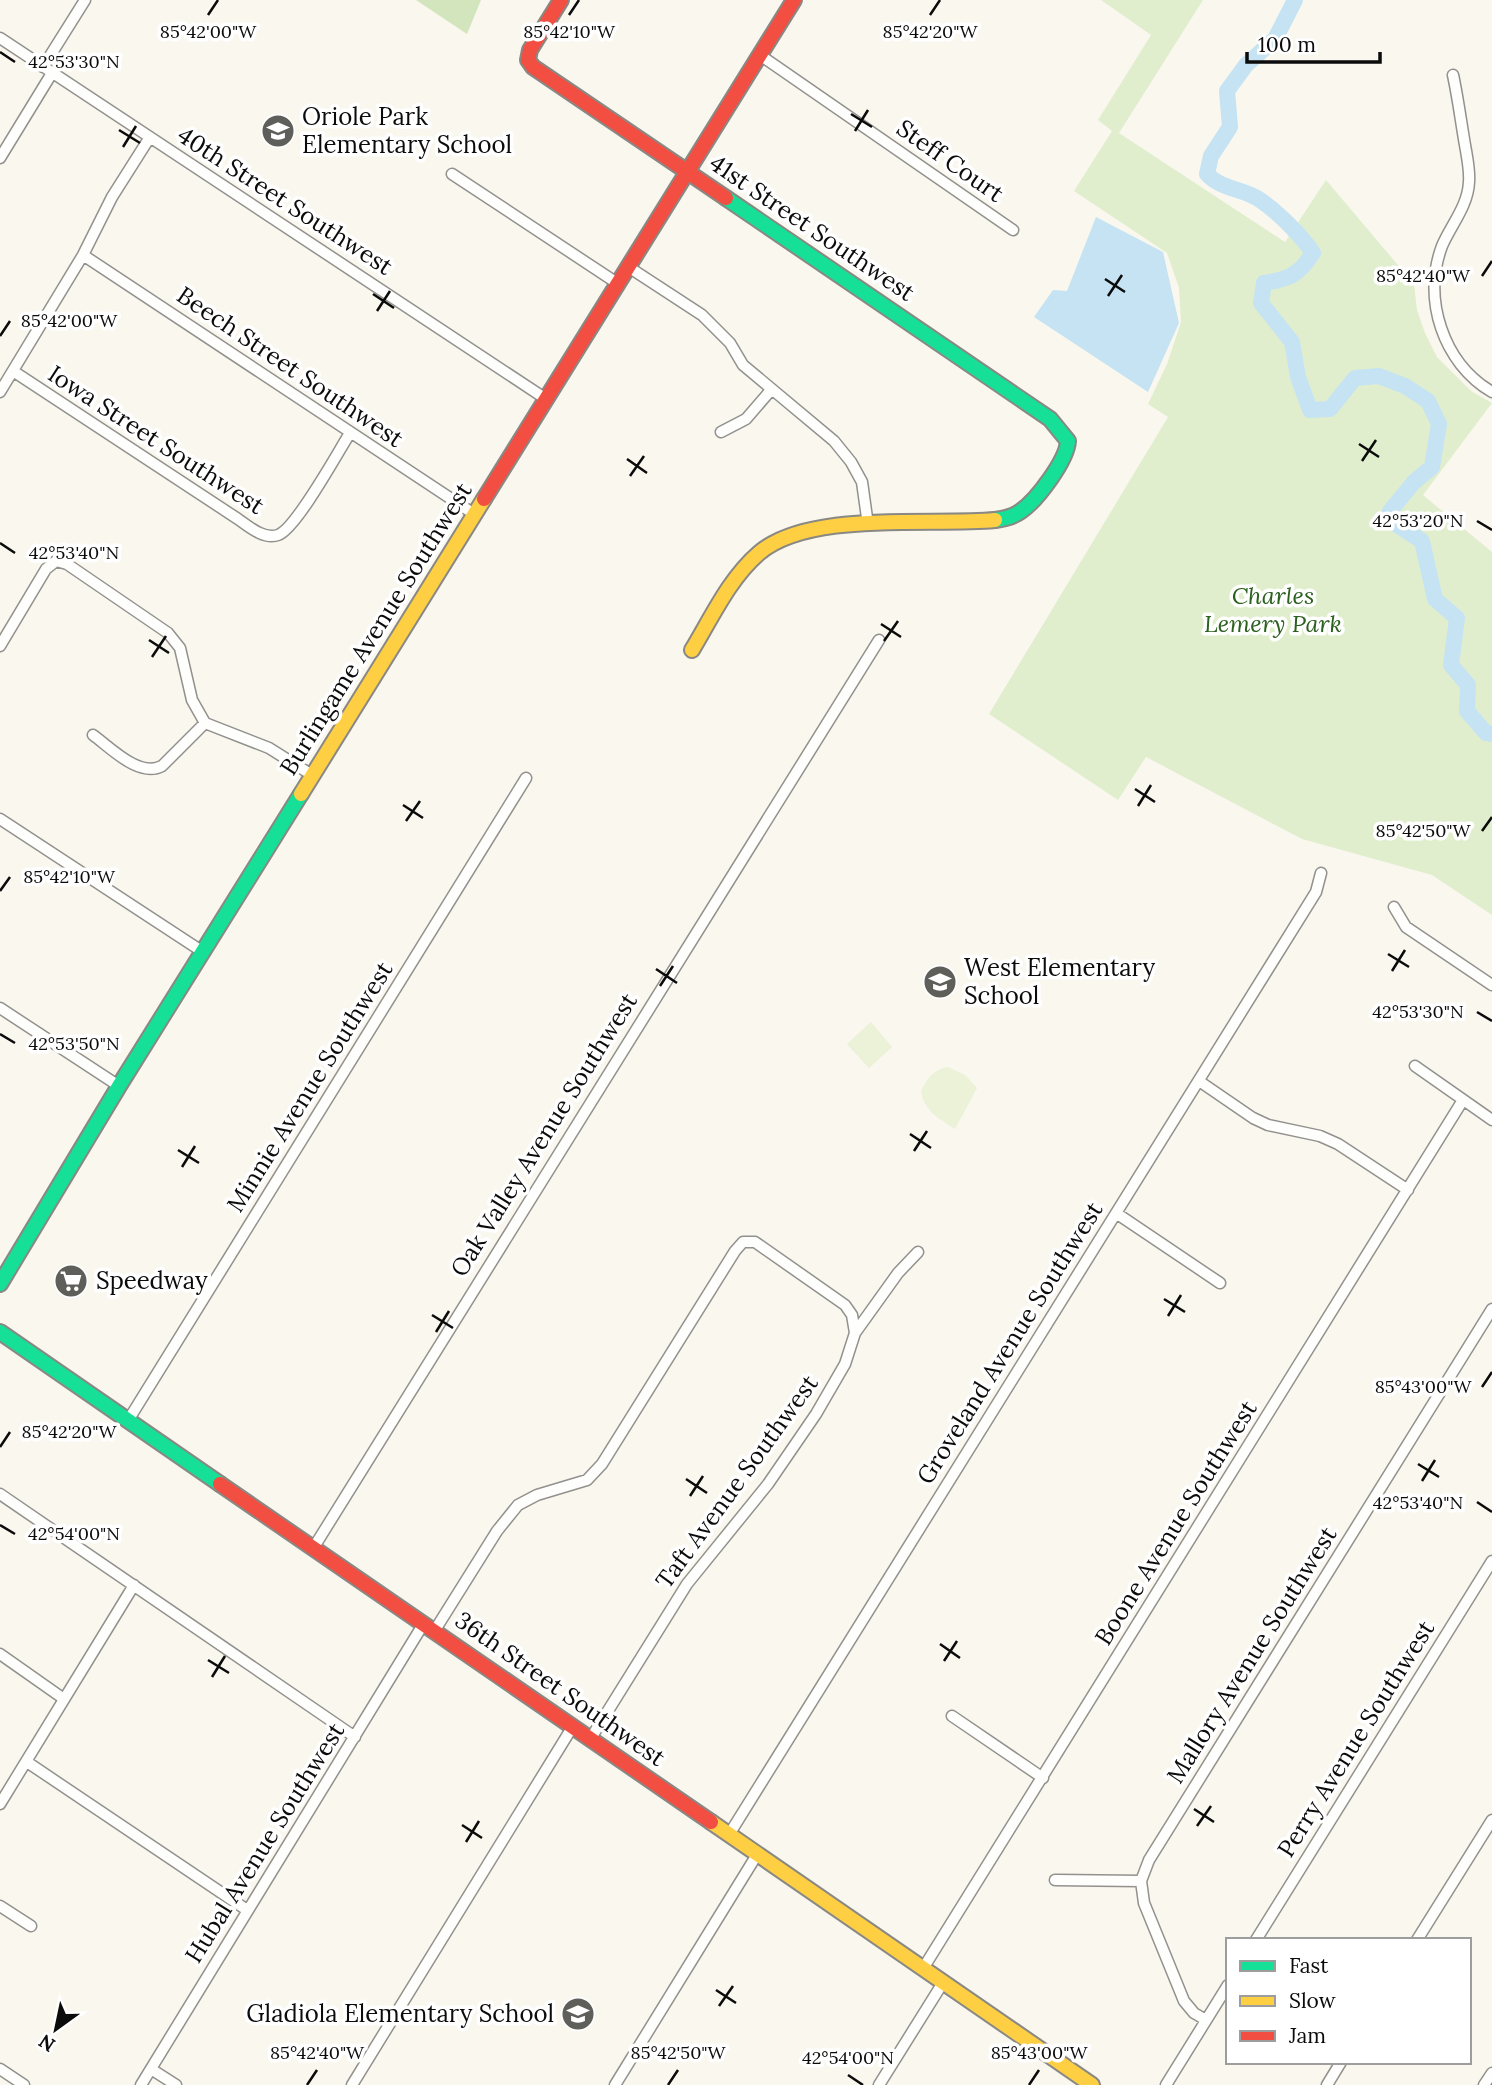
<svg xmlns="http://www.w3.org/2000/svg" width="1492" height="2085" font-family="Lora,serif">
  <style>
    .green { fill: #e1eece }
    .forest { fill: #d2e5bc }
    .pitch { fill: #ebf2d8 }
    .water { fill: #c5e3f2 }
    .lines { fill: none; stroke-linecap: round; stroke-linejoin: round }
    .river { stroke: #c5e3f2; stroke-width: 16 }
    .street-casing { stroke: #92918d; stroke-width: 13 }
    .fast-casing { stroke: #898884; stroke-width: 18 }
    .slow-casing { stroke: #898884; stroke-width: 18 }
    .jam-casing { stroke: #898884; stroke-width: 18 }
    .street { stroke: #fefefc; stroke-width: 10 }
    .fast { stroke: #16e098; stroke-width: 14 }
    .slow { stroke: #ffcf43; stroke-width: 14 }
    .jam { stroke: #f24e42; stroke-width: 14 }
    .ticks { fill: none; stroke: #0b0b0b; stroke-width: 2.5 }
    .labels { text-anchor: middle; stroke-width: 7; stroke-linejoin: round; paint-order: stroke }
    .poi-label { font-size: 24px; fill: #0b0b0b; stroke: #fff; text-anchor: start }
    .street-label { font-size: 24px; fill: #0b0b0b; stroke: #fff }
    .park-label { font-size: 24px; font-style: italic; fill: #2b601e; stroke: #fff }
    .ticks-label { font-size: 18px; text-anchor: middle; fill: #0b0b0b; stroke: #fff; stroke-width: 7; stroke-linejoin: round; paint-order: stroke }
  </style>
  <rect width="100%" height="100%" fill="#f9f7ee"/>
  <!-- green -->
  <path class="green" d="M 1101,0 L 1203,0 L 1119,133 L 1285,242 L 1326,180 L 1414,284 L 1417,310 L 1425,333 L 1437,357 L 1471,391 L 1492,403 L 1423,495 L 1492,552 L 1492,915 L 1432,875 L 1302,839 L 1146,757 L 1118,800 L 989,714 L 1168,417 L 1148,404 L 1167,364 L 1181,322 L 1179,288 L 1167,253 L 1074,191 L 1112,131 L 1098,120 L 1151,35 Z"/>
  <!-- forest -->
  <path class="forest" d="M 416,0 L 481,0 L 467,34 Z"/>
  <!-- pitch -->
  <path class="pitch" d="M 871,1022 L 892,1047 L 869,1068 L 847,1044 Z
    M 948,1067 L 965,1075 L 977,1088 L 955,1129 C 940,1119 925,1112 921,1092 C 927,1078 933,1070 948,1067 Z"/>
  <!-- water -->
  <path class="water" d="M 1096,217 L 1163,252 L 1179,323 L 1148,392 L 1034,317 L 1053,290 L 1067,291 Z"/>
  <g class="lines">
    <!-- river -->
    <path class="river" d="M 1295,0 L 1275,39 L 1246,65 L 1227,91 L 1230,127 L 1211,156 L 1207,174 C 1221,189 1240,188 1257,198 C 1275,209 1302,236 1313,253 C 1299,275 1289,279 1264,283 L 1261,303 L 1292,342 L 1298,377 L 1310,410 L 1330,409 L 1355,378 L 1379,376 L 1405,386 L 1428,401 L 1439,424 L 1432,467 L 1414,482 L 1390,511 L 1394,523 L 1422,541 L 1435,599 L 1457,618 L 1451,665 L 1468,685 L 1467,711 L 1486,733 L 1492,734"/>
    <defs>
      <path id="street" d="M 0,38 L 546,399
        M 760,55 L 1013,230
        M 43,67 L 85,0
        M 1453,75 C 1458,98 1461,122 1465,145 C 1467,157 1470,170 1469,182 C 1468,206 1451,225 1442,246 C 1422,299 1443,363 1492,392
        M 0,158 L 52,73
        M 452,174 L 617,283
        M 83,255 L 474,514
        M 627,266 L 702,315 L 730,343 L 743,365 L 834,441 L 851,462 L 862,482 L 868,525
        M 13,371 L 238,519 C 248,526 264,540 278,535 C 296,529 338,452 350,433
        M 0,392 L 83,255 L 112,197 L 150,137
        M 721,432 L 746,419 L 771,390
        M 0,646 L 46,569 L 56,561 L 67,564 L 168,633 L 180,648 L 192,700 L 205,723 L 269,748 L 312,775
        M 93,735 C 111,748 139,778 162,766 L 205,723
        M 0,819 L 203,952
        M 1394,907 L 1406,927 L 1492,985
        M 0,1008 L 119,1086
        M 1415,1066 L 1492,1120
        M 1199,1081 L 1253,1118 L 1268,1125 L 1320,1136 L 1338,1144 L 1408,1190
        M 1116,1213 L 1220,1283
        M 129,1419 L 526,778
        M 0,1494 L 355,1737
        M 314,1547 L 879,640
        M 435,1630 L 497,1531 L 518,1505 L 537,1495 L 587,1480 L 602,1464 L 735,1251 L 743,1242 L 755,1242 L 845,1305 L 852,1315 L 855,1333
        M 0,1654 L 64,1699
        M 952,1716 L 1043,1778
        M 591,1738 L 687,1584 L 768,1484 L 816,1414 L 845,1364 L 855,1333 L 898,1273 L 918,1252
        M 27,1762 L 247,1910
        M 0,1804 L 134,1585
        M 730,1833 L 1316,892 L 1321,873
        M 1055,1880 L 1141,1881
        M 0,1906 L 31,1926
        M 1256,1940 L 1492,1561
        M 1417,1940 L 1492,1820
        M 924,1967 L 1463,1100
        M 1206,2020 L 1194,2013 L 1184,2001 L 1144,1903 L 1141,1881 L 1149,1860 L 1492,1309
        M 0,2069 L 24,2085
        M 151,2069 L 176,2085
        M 141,2085 L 424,1623
        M 352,2085 L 573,1726
        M 615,2085 L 758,1853
        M 879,2085 L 944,1981
        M 1166,2085 L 1228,1985
        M 1327,2085 L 1341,2062
        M 1484,2085 L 1492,2073"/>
      <path id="fast" d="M 726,198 L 1050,419 L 1068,441 C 1067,460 1037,500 1021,511 C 1013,517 1004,519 995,520
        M 0,1284 L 119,1086 L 301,794
        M 0,1332 L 220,1484"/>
      <path id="slow" d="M 692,650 C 712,617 729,579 759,553 C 809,510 931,526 995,520
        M 301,794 L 484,499
        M 711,1822 L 1092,2085"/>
      <path id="jam" d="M 561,0 L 530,50 L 528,60 L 533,67 L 726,198
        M 484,499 L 794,0
        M 220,1484 L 711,1822"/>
    </defs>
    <!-- street casing -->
    <use href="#street" class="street-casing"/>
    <!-- fast casing -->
    <use href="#fast" class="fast-casing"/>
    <!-- slow casing -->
    <use href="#slow" class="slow-casing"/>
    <!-- jam casing -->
    <use href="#jam" class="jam-casing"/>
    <!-- street -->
    <use href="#street" class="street"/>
    <!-- fast -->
    <use href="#fast" class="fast"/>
    <!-- slow -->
    <use href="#slow" class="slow"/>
    <!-- jam -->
    <use href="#jam" class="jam"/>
  </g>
  <!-- ticks -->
  <path class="ticks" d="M 208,15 L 218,0M 569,15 L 579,0M 930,15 L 940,0M 0,52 L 15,62M 851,114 L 872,127M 119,130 L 140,143M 855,131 L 868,110M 123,147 L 136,126M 1482,276 L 1492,261M 1105,279 L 1125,292M 373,294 L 394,308M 1108,296 L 1122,275M 377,311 L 390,291M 0,336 L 10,321M 1359,444 L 1379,457M 627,459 L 647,473M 1362,461 L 1376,440M 630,476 L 644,456M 1477,521 L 1492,530M 0,543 L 15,553M 881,624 L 901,637M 149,640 L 169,653M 884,641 L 898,621M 152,657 L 166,636M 1135,789 L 1155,802M 403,805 L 423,818M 1138,806 L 1151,785M 406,821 L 420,801M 1482,831 L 1492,817M 0,891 L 10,877M 1388,954 L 1409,967M 656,969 L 677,983M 1392,971 L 1405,950M 660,986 L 673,966M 1477,1012 L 1492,1021M 0,1034 L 15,1043M 910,1134 L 931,1148M 178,1150 L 199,1163M 914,1151 L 927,1131M 182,1167 L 195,1146M 1164,1299 L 1185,1312M 432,1315 L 453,1328M 1168,1316 L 1181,1295M 436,1332 L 449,1311M 1482,1387 L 1492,1372M 0,1447 L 10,1432M 1418,1464 L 1439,1477M 686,1479 L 707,1493M 1422,1481 L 1435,1460M 690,1496 L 703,1476M 1477,1502 L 1492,1512M 0,1525 L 15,1534M 940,1644 L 960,1658M 208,1660 L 229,1673M 944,1661 L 957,1641M 212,1677 L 225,1656M 1194,1809 L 1214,1822M 462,1825 L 482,1838M 1197,1826 L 1211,1806M 466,1842 L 479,1821M 716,1990 L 736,2003M 719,2006 L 733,1986M 848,2075 L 863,2085M 307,2085 L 317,2070M 668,2085 L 678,2070M 1029,2085 L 1039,2070"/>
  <!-- icons -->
  <defs>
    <symbol id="school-disc" viewBox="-11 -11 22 22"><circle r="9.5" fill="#5e5e5a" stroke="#fff"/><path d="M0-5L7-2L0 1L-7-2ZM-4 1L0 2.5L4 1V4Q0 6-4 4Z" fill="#fff"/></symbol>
    <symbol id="supermarket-disc" viewBox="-11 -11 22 22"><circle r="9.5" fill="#5e5e5a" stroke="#fff"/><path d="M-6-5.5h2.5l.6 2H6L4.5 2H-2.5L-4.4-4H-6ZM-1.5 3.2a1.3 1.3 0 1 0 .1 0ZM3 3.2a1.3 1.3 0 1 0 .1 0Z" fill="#fff"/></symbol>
  </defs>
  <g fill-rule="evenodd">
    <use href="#school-disc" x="259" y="112" width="38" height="38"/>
    <use href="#school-disc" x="921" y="963" width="38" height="38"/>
    <use href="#supermarket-disc" x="52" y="1262" width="38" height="38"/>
    <use href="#school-disc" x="559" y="1995" width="38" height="38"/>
  </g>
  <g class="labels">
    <!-- poi labels -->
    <g class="poi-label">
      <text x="302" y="125">Oriole Park<tspan x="302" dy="28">Elementary School</tspan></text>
      <text x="964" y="976">West Elementary<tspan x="964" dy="28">School</tspan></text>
      <text x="96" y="1289">Speedway</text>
      <text x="554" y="2022" text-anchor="end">Gladiola Elementary School</text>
    </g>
    <!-- street labels -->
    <g class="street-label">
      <text transform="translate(950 161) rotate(35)" y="8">Steff Court</text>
      <text transform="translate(285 201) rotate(33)" y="8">40th Street Southwest</text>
      <text transform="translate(812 228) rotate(34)" y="8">41st Street Southwest</text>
      <text transform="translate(290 367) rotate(34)" y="8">Beech Street Southwest</text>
      <text transform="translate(156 440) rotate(33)" y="8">Iowa Street Southwest</text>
      <text transform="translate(376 629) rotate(-58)" y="8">Burlingame Avenue Southwest</text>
      <text transform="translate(310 1087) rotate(-58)" y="8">Minnie Avenue Southwest</text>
      <text transform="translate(544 1135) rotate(-58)" y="8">Oak Valley Avenue Southwest</text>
      <text transform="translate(1010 1343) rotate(-58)" y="8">Groveland Avenue Southwest</text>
      <text transform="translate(737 1482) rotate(-54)" y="8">Taft Avenue Southwest</text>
      <text transform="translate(1176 1523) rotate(-58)" y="8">Boone Avenue Southwest</text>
      <text transform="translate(1252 1655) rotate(-58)" y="8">Mallory Avenue Southwest</text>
      <text transform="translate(560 1689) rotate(35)" y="8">36th Street Southwest</text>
      <text transform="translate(1356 1739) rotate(-58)" y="8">Perry Avenue Southwest</text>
      <text transform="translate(265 1843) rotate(-58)" y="8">Hubal Avenue Southwest</text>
    </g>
    <!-- park labels -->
    <g class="park-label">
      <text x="1273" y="604">Charles<tspan x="1273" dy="28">Lemery Park</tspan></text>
    </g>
  </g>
  <g class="ticks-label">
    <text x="208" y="38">85°42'00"W</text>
    <text x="569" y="38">85°42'10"W</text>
    <text x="930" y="38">85°42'20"W</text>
    <text x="74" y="68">42°53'30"N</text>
    <text x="1423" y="282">85°42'40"W</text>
    <text x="69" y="327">85°42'00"W</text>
    <text x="1418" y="527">42°53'20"N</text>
    <text x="74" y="559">42°53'40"N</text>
    <text x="1423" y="837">85°42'50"W</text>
    <text x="69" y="883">85°42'10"W</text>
    <text x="1418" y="1018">42°53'30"N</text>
    <text x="74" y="1050">42°53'50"N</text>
    <text x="1423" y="1393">85°43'00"W</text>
    <text x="69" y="1438">85°42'20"W</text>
    <text x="1418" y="1509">42°53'40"N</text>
    <text x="74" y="1540">42°54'00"N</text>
    <text x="317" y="2059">85°42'40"W</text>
    <text x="678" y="2059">85°42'50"W</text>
    <text x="1039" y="2059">85°43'00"W</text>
    <text x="848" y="2064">42°54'00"N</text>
  </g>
  <!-- legend -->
  <rect x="1226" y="1938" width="245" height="126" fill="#ffffff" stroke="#9d9d9d" stroke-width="2"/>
  <rect x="1240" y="1961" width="35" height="10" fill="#16e098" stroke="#9d9d9d" stroke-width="2"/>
  <text x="1289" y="1973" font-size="21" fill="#0b0b0b">Fast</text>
  <rect x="1240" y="1996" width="35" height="10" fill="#ffcf43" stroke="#9d9d9d" stroke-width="2"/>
  <text x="1289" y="2008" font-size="21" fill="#0b0b0b">Slow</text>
  <rect x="1240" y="2031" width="35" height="10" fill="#f24e42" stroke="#9d9d9d" stroke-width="2"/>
  <text x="1289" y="2043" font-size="21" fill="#0b0b0b">Jam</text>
  <!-- north arrow -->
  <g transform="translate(56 2029) rotate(213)" stroke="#ffffff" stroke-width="5" paint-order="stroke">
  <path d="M0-5L12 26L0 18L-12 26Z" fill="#0b0b0b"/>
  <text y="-10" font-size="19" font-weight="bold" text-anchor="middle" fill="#0b0b0b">N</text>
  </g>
  <!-- scale -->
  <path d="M1247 52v10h133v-10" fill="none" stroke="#0b0b0b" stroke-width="3.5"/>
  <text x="1258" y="52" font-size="21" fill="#0b0b0b" stroke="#ffffff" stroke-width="5" paint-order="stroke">100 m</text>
</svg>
